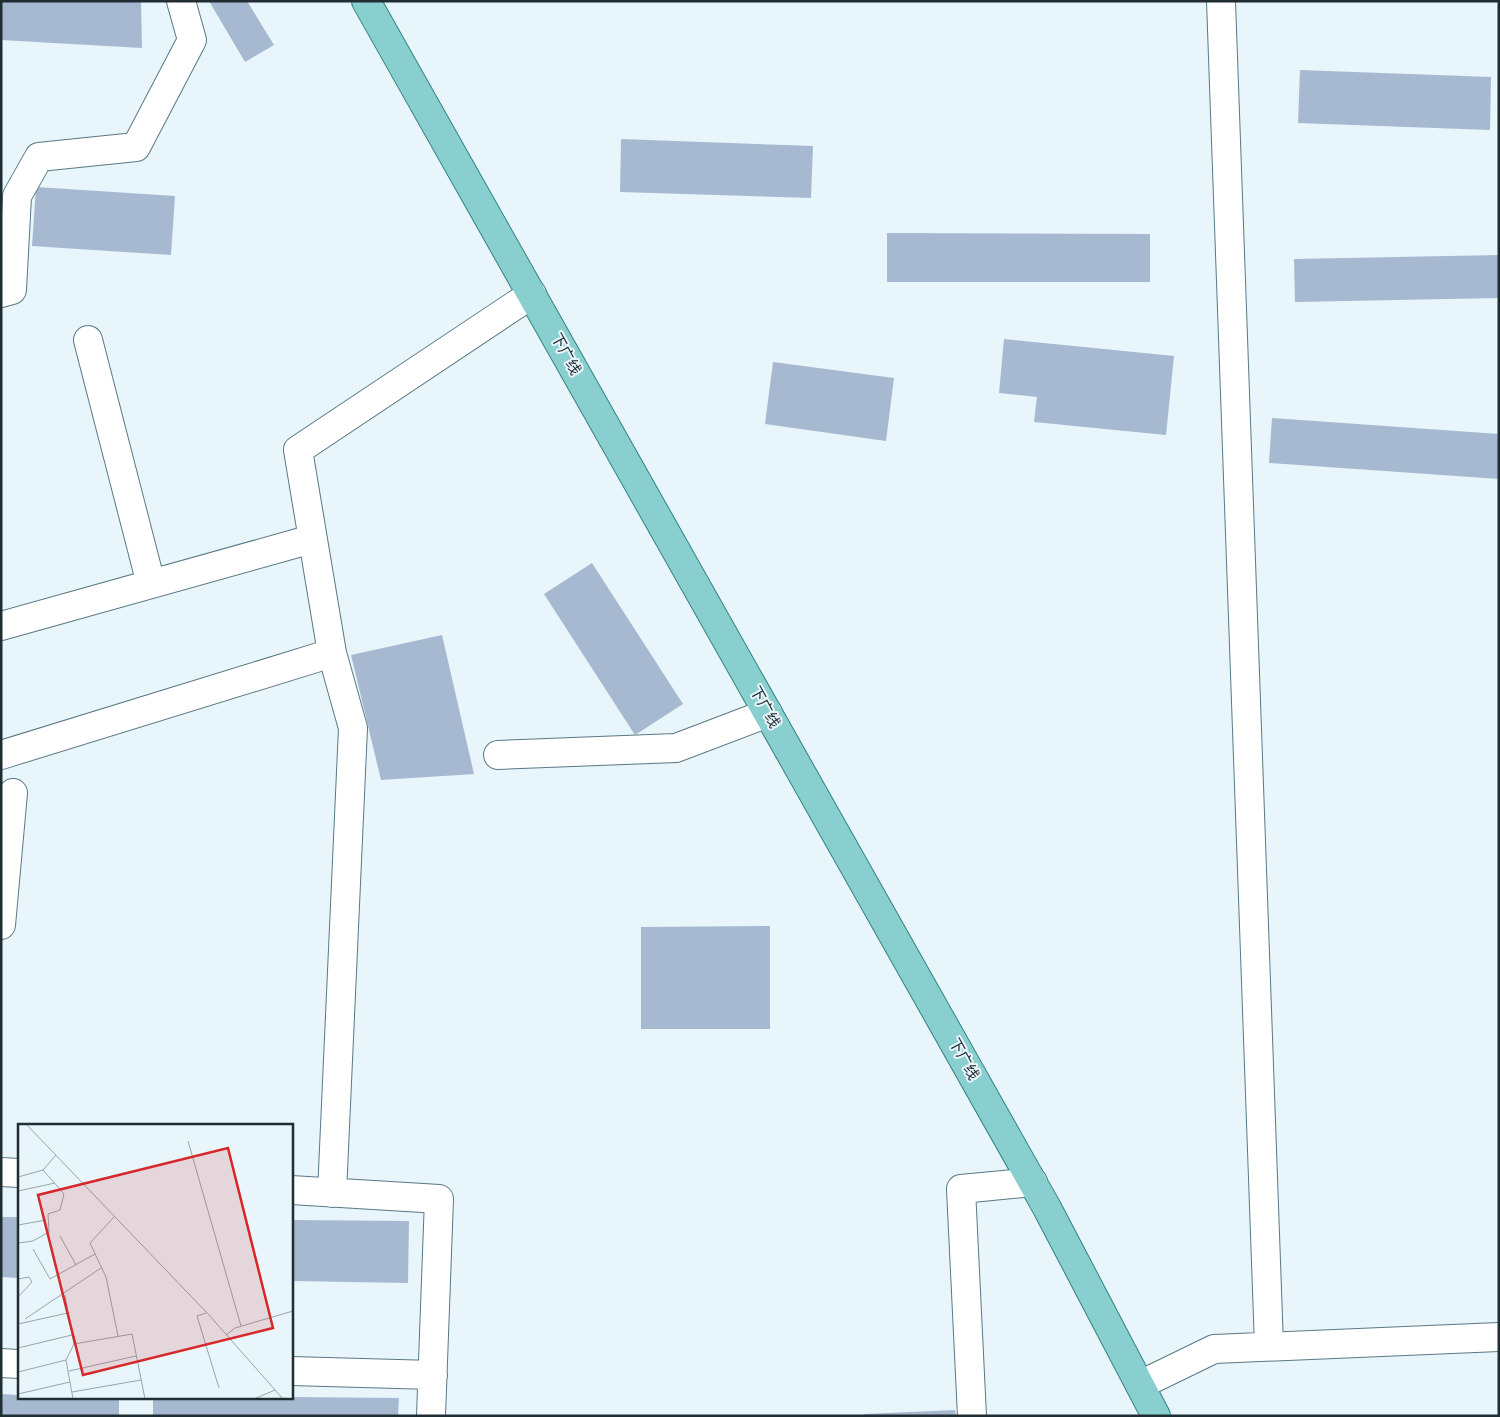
<svg xmlns="http://www.w3.org/2000/svg" width="1500" height="1417" font-family="'Fira Sans','Noto Sans SC',sans-serif">
  <style>
    .building { fill: #a6b9d0 }
    .lines { fill: none; stroke-linecap: round; stroke-linejoin: round }
    .minor-casing { stroke: #597884; stroke-width: 30 }
    .major-casing { stroke: #328283; stroke-width: 30 }
    .minor { stroke: #fff; stroke-width: 28 }
    .major { stroke: #89cfcf; stroke-width: 28 }
    .labels { text-anchor: middle; stroke-width: 4; stroke-linejoin: round; paint-order: stroke }
    .street-label { font-size: 15px; fill: #202d32; stroke: #e8f5fb }
    .inset-road { fill: none; stroke: #98a5ab; stroke-width: 1 }
    .view { fill: #d62828; fill-opacity: 0.15; stroke: #d62828; stroke-width: 2.5 }
    .inset-edge { fill: none; stroke: #202d32; stroke-width: 2.5 }
  </style>
  <rect width="100%" height="100%" fill="#e8f5fb"/>
  <!-- building -->
  <path class="building" d="M 1,1 L 141,1 L 142,48 L 1,40 Z
    M 209,1 L 247,1 L 274,45 L 245,62 Z
    M 1300,70 L 1491,77 L 1490,130 L 1298,123 Z
    M 621,139 L 813,146 L 811,198 L 620,192 Z
    M 36,187 L 175,196 L 171,255 L 32,246 Z
    M 887,233 L 1150,234 L 1150,282 L 887,282 Z
    M 1499,255 L 1499,298 L 1295,302 L 1294,259 Z
    M 1004,339 L 1174,356 L 1166,435 L 1034,422 L 1037,397 L 999,393 Z
    M 773,362 L 894,378 L 886,441 L 765,424 Z
    M 1272,418 L 1499,434 L 1499,479 L 1269,463 Z
    M 592,563 L 683,704 L 635,735 L 544,594 Z
    M 442,635 L 474,774 L 381,780 L 351,655 Z
    M 770,926 L 770,1029 L 641,1029 L 641,927 Z
    M 1,1217 L 19,1217 L 19,1278 L 1,1277 Z
    M 291,1220 L 409,1221 L 408,1283 L 291,1281 Z
    M 1,1394 L 19,1395 L 19,1398 L 119,1398 L 119,1416 L 1,1416 Z
    M 291,1397 L 399,1398 L 398,1416 L 153,1416 L 153,1398 Z
    M 955,1410 L 956,1416 L 864,1416 L 864,1414 Z"/>
  <g class="lines">
    <defs>
      <path id="minor" d="M 1221,1 L 1269,1346
        M 1,293 L 12,290 L 17,196 L 39,157 L 136,147 L 192,40 L 181,1
        M 88,340 L 151,584
        M 1,626 L 312,539
        M 1,755 L 332,653
        M 498,755 L 676,748 L 768,713
        M 1,925 L 13,793
        M 1,1172 L 19,1173
        M 291,1190 L 439,1199 L 431,1416
        M 332,1193 L 353,728 L 332,653 L 298,450 L 532,294
        M 1,1363 L 19,1364
        M 291,1371 L 433,1375
        M 1140,1385 L 1214,1349 L 1499,1337
        M 972,1416 L 961,1189 L 1033,1182"/>
      <path id="major" d="M 366,1 L 1047,1208 L 1156,1416"/>
    </defs>
    <!-- minor casing -->
    <use href="#minor" class="minor-casing"/>
    <!-- major casing -->
    <use href="#major" class="major-casing"/>
    <!-- minor -->
    <use href="#minor" class="minor"/>
    <!-- major -->
    <use href="#major" class="major"/>
  </g>
  <g class="labels">
    <!-- street labels -->
    <g class="street-label">
      <text transform="translate(566 354) rotate(61)" y="5">下广线</text>
      <text transform="translate(765 707) rotate(61)" y="5">下广线</text>
      <text transform="translate(964 1059) rotate(61)" y="5">下广线</text>
    </g>
  </g>
  <!-- overview -->
  <g transform="translate(18 1124)">
    <rect width="275" height="275" fill="#e8f5fb"/>
    <path class="inset-road" d="M 8,0 L 191,191 L 265,275M 170,17 L 223,202M 0,53 L 25,46 L 38,31M 0,67 L 37,59M 97,92 L 72,119 L 88,153 L 100,212M 0,101 L 28,96M 42,112 L 58,141M 0,119 L 15,117 L 31,108 L 30,90 L 42,86 L 46,70 L 25,46M 15,125 L 32,155 L 77,130M 0,155 L 11,153 L 14,158 L 0,173M 50,189 L 56,220M 188,189 L 179,192 L 201,264M 7,195 L 83,144M 0,200 L 50,189 L 47,171M 208,211 L 217,204 L 275,187M 0,224 L 54,211M 51,247 L 118,232M 0,248 L 48,236M 54,268 L 123,256M 0,270 L 52,258M 55,275 L 48,236 L 56,220 L 114,210 L 127,275M 236,275 L 257,266"/>
    <path class="view" d="M 210,24 L 255,204 L 65,251 L 20,71 Z"/>
    <rect width="275" height="275" class="inset-edge"/>
  </g>
  <!-- border -->
  <rect width="1500" height="1417" fill="none" stroke="#202d32" stroke-width="5"/>
</svg>
